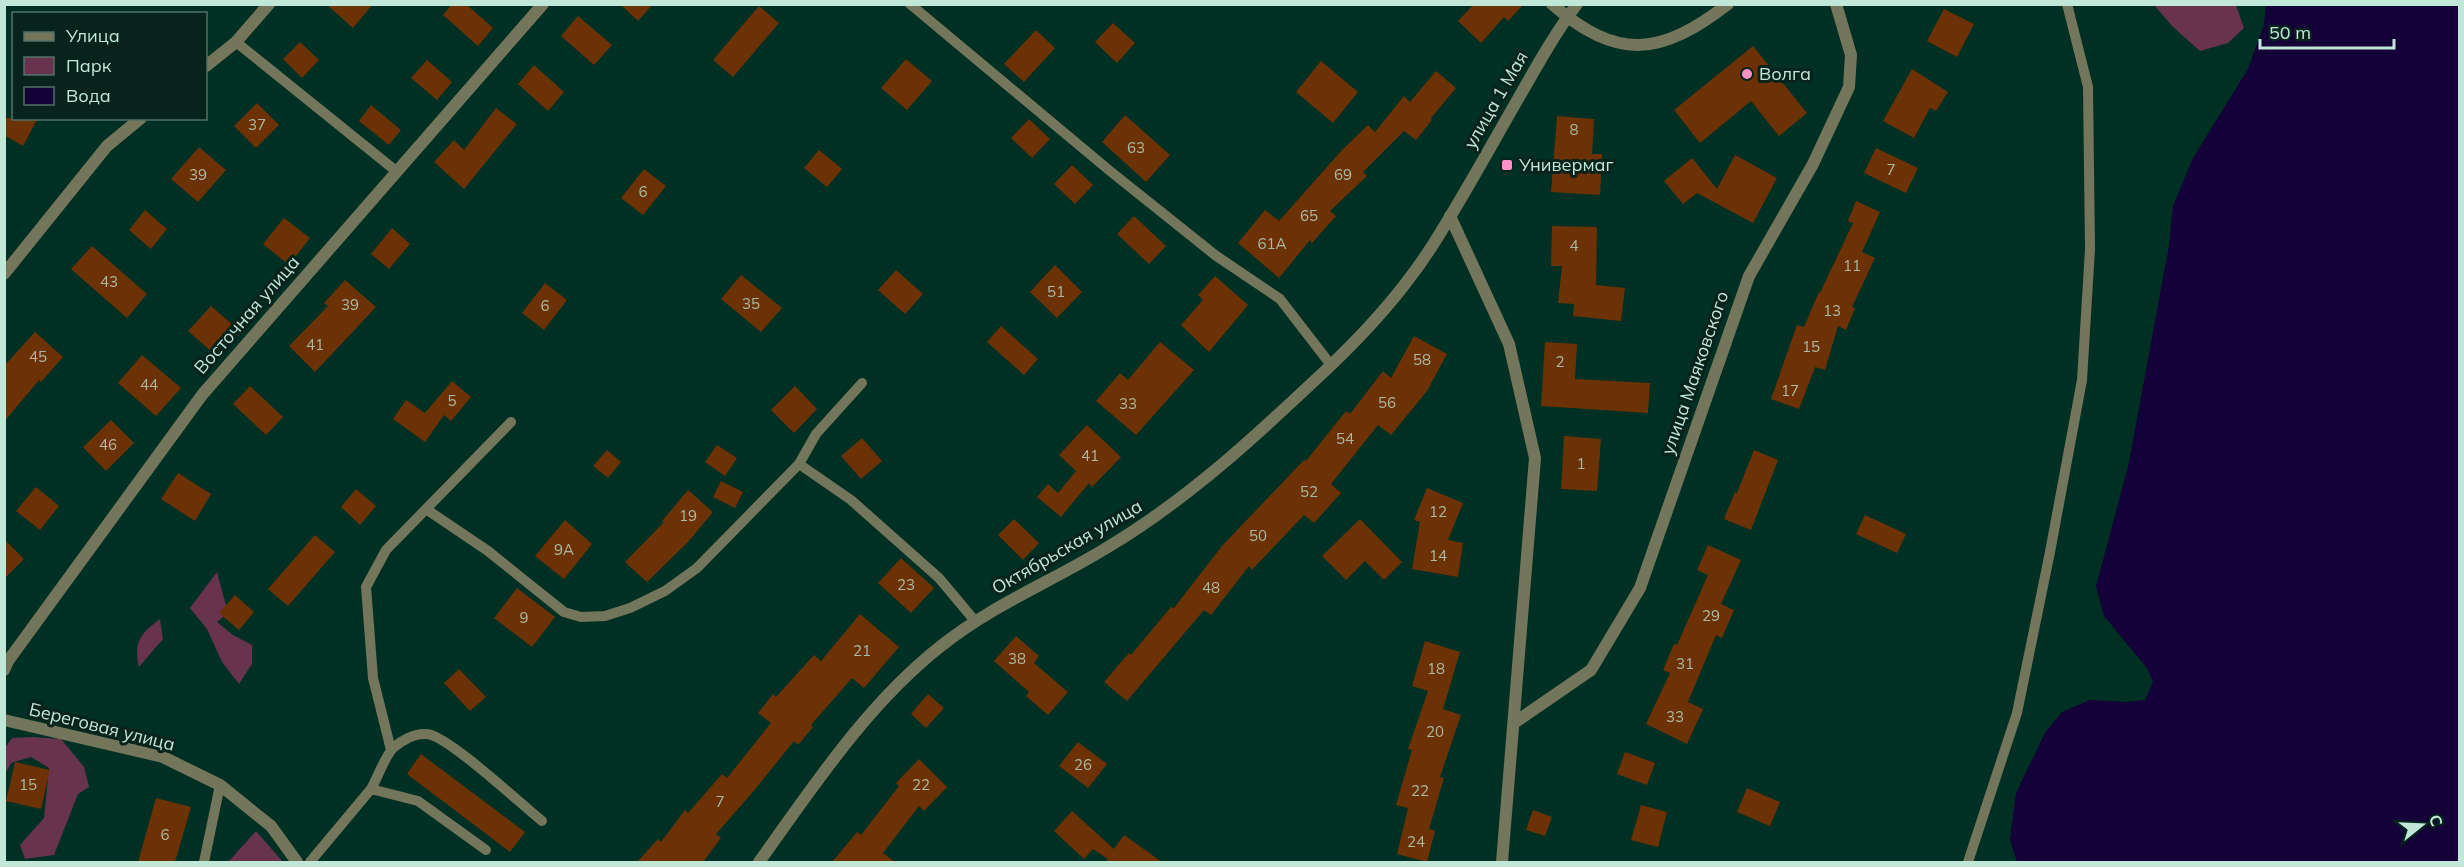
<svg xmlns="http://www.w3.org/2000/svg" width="2464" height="867" font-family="Mulish,sans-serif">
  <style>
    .green { fill: #67334d }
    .water { fill: #140137 }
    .building { fill: #6c3206 }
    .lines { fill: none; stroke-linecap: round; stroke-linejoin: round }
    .service { stroke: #74765b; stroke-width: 10 }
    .minor { stroke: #74765b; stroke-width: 12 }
    .tertiary { stroke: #74765b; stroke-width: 12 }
    .poi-dot { fill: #fc8fc3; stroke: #08231b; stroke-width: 2 }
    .labels { text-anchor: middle; stroke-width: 6; stroke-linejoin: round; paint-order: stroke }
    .number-label { font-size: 15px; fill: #abbaa4 }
    .poi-label { font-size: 18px; fill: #c0e7d8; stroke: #08231b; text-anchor: start }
    .street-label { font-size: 18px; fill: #c0e7d8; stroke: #08231b }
  </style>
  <rect width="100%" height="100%" fill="#003023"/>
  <!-- green -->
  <path class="green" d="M 2154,5 L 2236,5 L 2244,28 L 2228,43 L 2200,51 L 2173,27 Z
    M 217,572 L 228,613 L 217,622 L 233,635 L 252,645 L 252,664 L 239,684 L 222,662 L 207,629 L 190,608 Z
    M 160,619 L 163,639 L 139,667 C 133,642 141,633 160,619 Z
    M 33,737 L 61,739 L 84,767 L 89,787 L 78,794 L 54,855 L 25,859 L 20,845 L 44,818 L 49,768 L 31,757 L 11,763 L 5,774 L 5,748 L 12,738 Z
    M 256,831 L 283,862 L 226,862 L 230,860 Z"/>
  <!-- water -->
  <path class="water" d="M 2266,5 L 2459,5 L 2459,862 L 2017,862 L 2010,840 L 2016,793 L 2045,733 L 2062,712 L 2090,700 L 2125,702 L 2145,700 L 2153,682 L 2147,668 L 2104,616 L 2096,586 L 2128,467 L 2169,246 L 2173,206 L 2193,158 L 2248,69 L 2264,25 Z"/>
  <!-- building -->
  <path class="building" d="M 326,4 L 373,4 L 353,28 Z
    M 452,4 L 466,4 L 493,28 L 478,46 L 443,15 Z
    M 620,4 L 653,4 L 638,21 Z
    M 1474,4 L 1524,4 L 1508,21 L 1504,17 L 1481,43 L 1458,21 Z
    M 759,6 L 779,23 L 733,77 L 713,60 Z
    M 1944,9 L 1974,24 L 1957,57 L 1927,41 Z
    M 578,16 L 612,45 L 594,65 L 561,36 Z
    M 1113,23 L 1135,43 L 1117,63 L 1095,42 Z
    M 1036,30 L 1055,48 L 1024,82 L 1004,64 Z
    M 300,42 L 319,60 L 302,78 L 283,59 Z
    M 1753,46 L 1807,113 L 1779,136 L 1751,101 L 1700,143 L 1674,110 Z
    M 906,59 L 932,81 L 907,110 L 881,88 Z
    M 427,60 L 452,82 L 437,100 L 411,78 Z
    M 1321,61 L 1358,92 L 1333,123 L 1296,92 Z
    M 534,65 L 564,92 L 548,111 L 518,84 Z
    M 1912,69 L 1948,92 L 1936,111 L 1930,108 L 1914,138 L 1883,121 Z
    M 1436,71 L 1456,88 L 1431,118 L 1432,120 L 1416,140 L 1404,131 L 1363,172 L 1367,176 L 1330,211 L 1336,216 L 1312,243 L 1310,240 L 1279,278 L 1238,243 L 1265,210 L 1279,221 L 1342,150 L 1368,125 L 1375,132 L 1404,96 L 1410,102 Z
    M 257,103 L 279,125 L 256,148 L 234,126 Z
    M 371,105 L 401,130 L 389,145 L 359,121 Z
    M 496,108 L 517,124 L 464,189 L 434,162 L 454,140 L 464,150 Z
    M 1125,115 L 1170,155 L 1146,182 L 1102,142 Z
    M 1557,116 L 1594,119 L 1592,154 L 1602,154 L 1600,195 L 1551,192 Z
    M 4,118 L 38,118 L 23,146 L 4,135 Z
    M 1029,119 L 1050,139 L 1032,158 L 1011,138 Z
    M 199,147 L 226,170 L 198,202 L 171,179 Z
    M 1876,148 L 1918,168 L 1906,193 L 1864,173 Z
    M 819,150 L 842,169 L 827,187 L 804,168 Z
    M 1735,155 L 1777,178 L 1753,223 L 1697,193 L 1683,204 L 1664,181 L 1692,158 L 1717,189 Z
    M 1072,165 L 1093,185 L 1075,204 L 1054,184 Z
    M 644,169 L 666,186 L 643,215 L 621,198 Z
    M 1856,201 L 1880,212 L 1862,252 L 1875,258 L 1852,307 L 1855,308 L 1846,330 L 1838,326 L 1825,370 L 1815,367 L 1799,409 L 1771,399 L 1797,325 L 1804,327 L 1819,292 L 1820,293 L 1853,223 L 1848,221 Z
    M 145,210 L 167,229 L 151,249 L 129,230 Z
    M 1134,216 L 1166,246 L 1149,264 L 1117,234 Z
    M 284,218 L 310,238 L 289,265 L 263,244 Z
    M 1552,226 L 1597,227 L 1596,285 L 1625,288 L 1621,321 L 1573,316 L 1574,304 L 1558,303 L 1562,266 L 1551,266 Z
    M 392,228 L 410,244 L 389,269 L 371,254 Z
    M 92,246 L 147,294 L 127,318 L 71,269 Z
    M 1055,265 L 1082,292 L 1057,318 L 1030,292 Z
    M 896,270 L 923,294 L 905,314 L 878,290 Z
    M 741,275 L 782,308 L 761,332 L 721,299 Z
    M 1215,276 L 1248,305 L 1209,352 L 1181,325 L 1203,300 L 1198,295 Z
    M 345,280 L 376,307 L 315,372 L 289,346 L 328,306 L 324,303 Z
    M 545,283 L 567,300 L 544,330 L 522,313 Z
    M 211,306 L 234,326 L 212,352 L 188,331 Z
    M 1001,326 L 1038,359 L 1024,375 L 987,342 Z
    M 35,332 L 63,357 L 41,382 L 39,380 L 4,422 L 4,366 Z
    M 1414,336 L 1447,354 L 1427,391 L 1391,435 L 1378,425 L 1331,484 L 1341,493 L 1314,523 L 1304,515 L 1252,570 L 1249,566 L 1211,615 L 1204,610 L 1127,701 L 1104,682 L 1129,653 L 1131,655 L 1171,607 L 1174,608 L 1222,546 L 1304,460 L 1306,461 L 1346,411 L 1350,414 L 1383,371 L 1391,378 Z
    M 1160,342 L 1194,370 L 1136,435 L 1096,401 L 1120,373 L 1128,380 Z
    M 1545,342 L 1577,344 L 1575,379 L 1650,383 L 1648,413 L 1541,406 Z
    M 142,355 L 181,388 L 156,416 L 118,383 Z
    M 452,381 L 471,397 L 451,421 L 444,415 L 425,442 L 393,419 L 406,400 L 425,413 Z
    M 250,386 L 283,417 L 266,435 L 233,404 Z
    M 795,386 L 817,409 L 794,433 L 771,410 Z
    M 111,420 L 134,443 L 106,471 L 83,447 Z
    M 1087,425 L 1121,457 L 1092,487 L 1089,483 L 1061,517 L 1037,497 L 1048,484 L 1058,493 L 1076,471 L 1059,455 Z
    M 1564,436 L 1601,439 L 1597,491 L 1561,489 Z
    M 862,438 L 882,461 L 861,479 L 841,456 Z
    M 717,445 L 737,458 L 725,476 L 705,462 Z
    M 607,450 L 621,462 L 608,478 L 593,466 Z
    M 1754,450 L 1778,460 L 1751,530 L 1724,519 L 1735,492 L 1737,493 Z
    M 178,473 L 211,494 L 195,521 L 161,499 Z
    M 721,481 L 743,492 L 735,508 L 713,497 Z
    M 36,487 L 59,506 L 40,530 L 16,511 Z
    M 1427,488 L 1463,503 L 1448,540 L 1463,543 L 1458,577 L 1412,569 L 1420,522 L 1414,520 Z
    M 356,489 L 376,506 L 360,525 L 341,507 Z
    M 688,490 L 713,512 L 688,542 L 647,582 L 625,562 L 664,522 L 662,521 Z
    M 1865,515 L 1906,534 L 1897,553 L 1856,534 Z
    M 1014,519 L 1039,543 L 1023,560 L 998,535 Z
    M 1360,519 L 1402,562 L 1384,580 L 1365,561 L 1346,580 L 1322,556 Z
    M 565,520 L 592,544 L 564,579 L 535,556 Z
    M 315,535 L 335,552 L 288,606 L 268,589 Z
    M 4,539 L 24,559 L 4,579 Z
    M 1708,545 L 1741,560 L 1721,604 L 1734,610 L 1722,638 L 1716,635 L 1688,702 L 1703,709 L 1687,744 L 1646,724 L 1670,673 L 1663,670 L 1674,644 L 1677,645 L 1708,575 L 1697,570 Z
    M 901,558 L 934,588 L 911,613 L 878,583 Z
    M 517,588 L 555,617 L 532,647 L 494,618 Z
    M 235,595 L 254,612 L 239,630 L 219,613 Z
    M 860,614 L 899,647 L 864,688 L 852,678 L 811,725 L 813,727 L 798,745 L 794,741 L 752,793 L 716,834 L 721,838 L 703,862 L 637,862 L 658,839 L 661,842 L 685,810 L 688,813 L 722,774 L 727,778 L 771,723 L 758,713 L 773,694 L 776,697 L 814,655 L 821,661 Z
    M 1016,636 L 1039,656 L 1034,663 L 1068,692 L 1048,715 L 1026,696 L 1029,692 L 994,661 Z
    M 1425,641 L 1460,652 L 1443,709 L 1461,715 L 1440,777 L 1444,778 L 1429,829 L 1435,831 L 1427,862 L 1397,854 L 1408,808 L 1396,805 L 1412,750 L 1408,749 L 1428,691 L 1412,686 Z
    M 459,669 L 486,697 L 470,711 L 444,683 Z
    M 928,694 L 944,708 L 926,728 L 911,714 Z
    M 1078,742 L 1107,764 L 1088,788 L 1059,766 Z
    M 1625,752 L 1655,763 L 1647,785 L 1617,774 Z
    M 421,754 L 525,832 L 510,852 L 407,774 Z
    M 919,759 L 947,787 L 924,811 L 919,806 L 883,853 L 895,862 L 832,862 L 857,832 L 861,835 L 899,786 L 896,783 Z
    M 15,762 L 50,770 L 41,809 L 6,801 Z
    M 1747,788 L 1780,802 L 1770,826 L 1737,812 Z
    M 156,798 L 191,807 L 175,862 L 138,862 Z
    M 1641,805 L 1667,812 L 1658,847 L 1631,840 Z
    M 1533,810 L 1552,817 L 1545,836 L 1526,830 Z
    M 1072,811 L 1114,849 L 1124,835 L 1162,862 L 1105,862 L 1108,859 L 1093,849 L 1084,859 L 1054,831 Z"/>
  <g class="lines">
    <!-- service -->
    <path class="service" d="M 910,4 L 1110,171 L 1215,255 L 1280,299 L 1331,365
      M 236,42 L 396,171
      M 799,464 L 851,500 L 939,578 L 975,621
      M 426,509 L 488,551 L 564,612 L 581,617 L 605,616 L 630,608 L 665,591 L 697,568 L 799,464 L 816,434 L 862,383
      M 391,750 L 373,678 L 366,587 L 386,550 L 511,422
      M 486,850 L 418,801 L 371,789 C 378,777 384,758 393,748 C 402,740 415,733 427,734 C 447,735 522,805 542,821
      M 204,862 L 220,785
      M 310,862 L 371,789
      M 1968,862 L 2017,713 L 2050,552 L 2082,380 L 2090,249 L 2088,87 L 2067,4"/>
    <!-- minor -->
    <path class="minor" d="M 1552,4 C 1618,62 1662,55 1728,4
      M 206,66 L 236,42 L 269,4
      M 1450,216 L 1509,344 L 1535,458 L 1502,862
      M 4,274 L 107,146 L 141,118
      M 4,670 L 8,661 L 202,395 L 543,4
      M 1514,723 L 1591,670 L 1640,588 L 1749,276 L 1813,164 L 1849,87 L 1851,55 L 1836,4"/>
    <!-- tertiary -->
    <path class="tertiary" d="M 4,720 L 163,757 L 220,785 L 271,826 L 297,862
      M 759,862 C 813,787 867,704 941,646 C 992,605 1053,581 1108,547 C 1190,498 1259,433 1328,368 C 1367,331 1405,289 1434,243 C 1465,194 1493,142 1522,92 C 1539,62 1556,32 1577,4"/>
  </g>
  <!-- markers -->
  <g class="poi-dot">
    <circle cx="1747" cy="74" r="6"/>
    <rect x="1501" y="159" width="12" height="12" rx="3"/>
  </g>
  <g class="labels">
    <!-- number labels -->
    <g class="number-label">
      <text x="257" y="130">37</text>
      <text x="1574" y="135">8</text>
      <text x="1136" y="153">63</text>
      <text x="1891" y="175">7</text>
      <text x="198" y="180">39</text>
      <text x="1343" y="180">69</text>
      <text x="643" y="197">6</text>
      <text x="1309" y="221">65</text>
      <text x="1272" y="249">61А</text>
      <text x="1574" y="251">4</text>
      <text x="1852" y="271">11</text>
      <text x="109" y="287">43</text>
      <text x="1056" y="297">51</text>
      <text x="751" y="309">35</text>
      <text x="350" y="310">39</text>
      <text x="545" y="311">6</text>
      <text x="1832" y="316">13</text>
      <text x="315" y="350">41</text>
      <text x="1811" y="352">15</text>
      <text x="38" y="362">45</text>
      <text x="1422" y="365">58</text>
      <text x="1560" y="367">2</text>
      <text x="149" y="390">44</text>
      <text x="1790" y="396">17</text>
      <text x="452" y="406">5</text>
      <text x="1387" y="408">56</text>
      <text x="1128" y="409">33</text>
      <text x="1345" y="444">54</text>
      <text x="108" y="450">46</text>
      <text x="1090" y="461">41</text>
      <text x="1581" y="469">1</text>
      <text x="1309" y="497">52</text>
      <text x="1438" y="517">12</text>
      <text x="688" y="521">19</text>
      <text x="1258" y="541">50</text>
      <text x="564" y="555">9А</text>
      <text x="1438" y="561">14</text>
      <text x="906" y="590">23</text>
      <text x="1211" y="593">48</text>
      <text x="1711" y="621">29</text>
      <text x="524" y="623">9</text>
      <text x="862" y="656">21</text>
      <text x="1017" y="664">38</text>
      <text x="1685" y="669">31</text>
      <text x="1436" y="674">18</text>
      <text x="1675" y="722">33</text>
      <text x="1435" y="737">20</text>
      <text x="1083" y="770">26</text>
      <text x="28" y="790">15</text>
      <text x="921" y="790">22</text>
      <text x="1420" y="796">22</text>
      <text x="720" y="807">7</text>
      <text x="165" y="840">6</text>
      <text x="1416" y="847">24</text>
    </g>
    <!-- poi labels -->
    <g class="poi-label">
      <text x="1759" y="80">Волга</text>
      <text x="1519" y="171">Универмаг</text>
    </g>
    <!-- street labels -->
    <g class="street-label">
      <text transform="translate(1496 100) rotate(-60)" y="6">улица 1 Мая</text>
      <text transform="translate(247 315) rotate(-49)" y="6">Восточная улица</text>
      <text transform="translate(1695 373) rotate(-71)" y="6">улица Маяковского</text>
      <text transform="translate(1067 547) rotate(-30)" y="6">Октябрьская улица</text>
      <text transform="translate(102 727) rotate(14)" y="6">Береговая улица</text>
    </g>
  </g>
  <!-- border -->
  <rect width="2464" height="867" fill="none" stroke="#c0e7d8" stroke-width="12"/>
  <!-- legend -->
  <rect x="12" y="12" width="195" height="108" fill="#08231b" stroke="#527167" stroke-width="1.5"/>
  <rect x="24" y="32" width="30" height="9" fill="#74765b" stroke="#527167" stroke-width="1.5"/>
  <text x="66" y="42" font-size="18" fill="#c0e7d8">Улица</text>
  <rect x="24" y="57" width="30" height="18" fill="#67334d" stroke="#527167" stroke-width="1.5"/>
  <text x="66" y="72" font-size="18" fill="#c0e7d8">Парк</text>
  <rect x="24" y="87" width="30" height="18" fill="#140137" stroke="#527167" stroke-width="1.5"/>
  <text x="66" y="102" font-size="18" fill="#c0e7d8">Вода</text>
  <!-- north arrow -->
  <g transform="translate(2422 825) rotate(72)" stroke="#08231b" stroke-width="4.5" paint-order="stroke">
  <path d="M0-4.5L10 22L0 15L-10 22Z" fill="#c0e7d8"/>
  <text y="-9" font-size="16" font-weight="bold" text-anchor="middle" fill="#c0e7d8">С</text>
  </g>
  <!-- scale -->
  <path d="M2260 39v9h134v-9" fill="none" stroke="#c0e7d8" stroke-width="3"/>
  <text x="2269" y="39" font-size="18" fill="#c0e7d8" stroke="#08231b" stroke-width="4.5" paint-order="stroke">50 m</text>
</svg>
